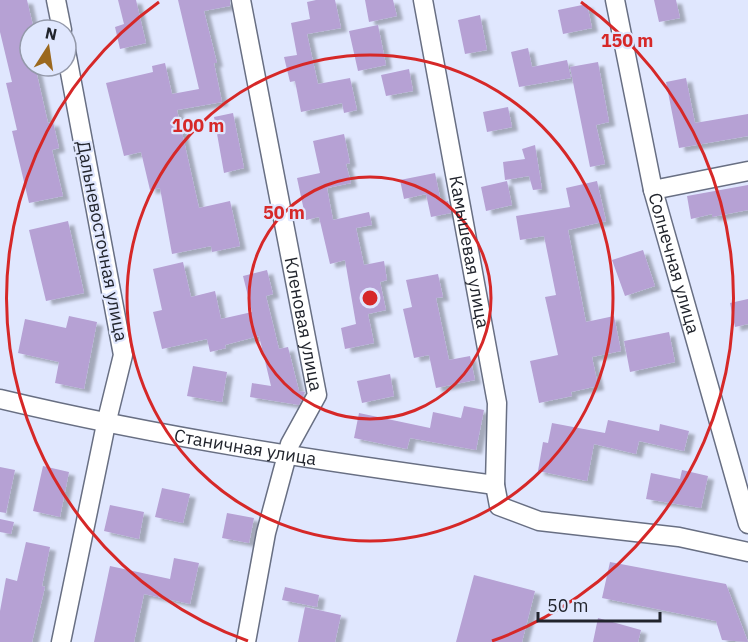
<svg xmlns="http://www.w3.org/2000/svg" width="748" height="642" font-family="'IBM Plex Sans',sans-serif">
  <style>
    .building { fill: #b6a1d4; filter: url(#shadow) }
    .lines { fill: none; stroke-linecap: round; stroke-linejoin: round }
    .street-casing { stroke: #686f83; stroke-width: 21 }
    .street { stroke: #fff; stroke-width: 18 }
    .ring { fill: none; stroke: #d62828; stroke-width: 3 }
    .labels { text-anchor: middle; stroke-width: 4.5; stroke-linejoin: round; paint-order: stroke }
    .street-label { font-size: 18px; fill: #21242c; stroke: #e0e7fe }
    .centre { fill: #d62828; stroke: #e0e7fe; stroke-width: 3 }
    .ring-label { font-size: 18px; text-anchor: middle; font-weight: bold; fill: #d62828; stroke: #e0e7fe; stroke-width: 4.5; stroke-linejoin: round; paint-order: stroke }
  </style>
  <defs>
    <filter id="shadow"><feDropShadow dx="6" dy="4" stdDeviation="1.5" flood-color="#0004"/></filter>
  </defs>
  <rect width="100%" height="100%" fill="#e0e7fe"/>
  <!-- building -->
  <path class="building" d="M 0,0 L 27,0 L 34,30 L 30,30 L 30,66 L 35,66 L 48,123 L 53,122 L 59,148 L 52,150 L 63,196 L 29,203 L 12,131 L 17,130 L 6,83 L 12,82 L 0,32 Z
    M 118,0 L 136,0 L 146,43 L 120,49 L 115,27 L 124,24 Z
    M 178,0 L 230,0 L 230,6 L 204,11 L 217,63 L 214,63 L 222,102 L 177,110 L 199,208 L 230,201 L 240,246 L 212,252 L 211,246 L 172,254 L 160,188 L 150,190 L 141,152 L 124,156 L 106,83 L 153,72 L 152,66 L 165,63 L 172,94 L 199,89 Z
    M 316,0 L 335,0 L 341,28 L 307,34 L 318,84 L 350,78 L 357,110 L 344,113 L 342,103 L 301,112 L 295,81 L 290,82 L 284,57 L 297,55 L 291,23 L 310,19 L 307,2 Z
    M 365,0 L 393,0 L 397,16 L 369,22 Z
    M 654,0 L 676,0 L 680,18 L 659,22 Z
    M 587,4 L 592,28 L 563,34 L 558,10 Z
    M 480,15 L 487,50 L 465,54 L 458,20 Z
    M 378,25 L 386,65 L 358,71 L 349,31 Z
    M 528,48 L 532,67 L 567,60 L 571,78 L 519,87 L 511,52 Z
    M 598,62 L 609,122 L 596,125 L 605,164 L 590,167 L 570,67 Z
    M 409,69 L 413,91 L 386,96 L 381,75 Z
    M 686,78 L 695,123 L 748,114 L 748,136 L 679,148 L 666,82 Z
    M 508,107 L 512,127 L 487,132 L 483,112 Z
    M 233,113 L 244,168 L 224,173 L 214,117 Z
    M 344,134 L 350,163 L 346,164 L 351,183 L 327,188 L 333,220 L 369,212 L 372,225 L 356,228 L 364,265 L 384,261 L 387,280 L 380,282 L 386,310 L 368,314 L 374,343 L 345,349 L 341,328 L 356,324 L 345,260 L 330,264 L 319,217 L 306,220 L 297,178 L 320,173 L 313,141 Z
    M 535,145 L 542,189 L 533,190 L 529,176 L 505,180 L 503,162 L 525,159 L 522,149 Z
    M 435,173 L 441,202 L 448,201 L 451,213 L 431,217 L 426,194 L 404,199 L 400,180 Z
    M 507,181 L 512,205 L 486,211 L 481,187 Z
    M 597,181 L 606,221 L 568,230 L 586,322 L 614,316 L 621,351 L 592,357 L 598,386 L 571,392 L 572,396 L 539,403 L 530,361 L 558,355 L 545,297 L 556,295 L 544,236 L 520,240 L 516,216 L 570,207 L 566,188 Z
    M 748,185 L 748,210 L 712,217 L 712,214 L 691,219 L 687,196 Z
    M 68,221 L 84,293 L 46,301 L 29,230 Z
    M 643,250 L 655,286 L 625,296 L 612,260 Z
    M 183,262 L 191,297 L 215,291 L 221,319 L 252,312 L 243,276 L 267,270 L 273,294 L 266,296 L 279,349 L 288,347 L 299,391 L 305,392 L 299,405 L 250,397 L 252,383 L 271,386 L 259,336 L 225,345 L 226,348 L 210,352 L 207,339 L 162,349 L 153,312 L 162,310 L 153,269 Z
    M 438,274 L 443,297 L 436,298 L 449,360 L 470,356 L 475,380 L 436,388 L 429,355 L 414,358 L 403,309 L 412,307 L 406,280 Z
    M 748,299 L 748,324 L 735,327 L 730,303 Z
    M 69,316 L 97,322 L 84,389 L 55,383 L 59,362 L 18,353 L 25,319 L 66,328 Z
    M 669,332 L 675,362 L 630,372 L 624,341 Z
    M 193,366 L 227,372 L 222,402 L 187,396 Z
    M 390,374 L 394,396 L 362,403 L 357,381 Z
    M 464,406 L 484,410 L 476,450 L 410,438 L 407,449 L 354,438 L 359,413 L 430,428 L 433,412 L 461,418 Z
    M 608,420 L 659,431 L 660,424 L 689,431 L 684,451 L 639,441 L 636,454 L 594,444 L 587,481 L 538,471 L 543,442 L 548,443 L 552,423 L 605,433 Z
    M 43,466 L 69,472 L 60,517 L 33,511 Z
    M 0,467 L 15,470 L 6,513 L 0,512 Z
    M 682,470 L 708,476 L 701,508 L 646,499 L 651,473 L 680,479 Z
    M 162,488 L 190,494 L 183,523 L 155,517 Z
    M 110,505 L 144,512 L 139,539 L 104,531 Z
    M 227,513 L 254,518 L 249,543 L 222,538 Z
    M 0,519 L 14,522 L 11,534 L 0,532 Z
    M 26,542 L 50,547 L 42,586 L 45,587 L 32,642 L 0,642 L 0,611 L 6,578 L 17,581 Z
    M 174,558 L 199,563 L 190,604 L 144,594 L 134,642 L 94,642 L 110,566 L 170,579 Z
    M 610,562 L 726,584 L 748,642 L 722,640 L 716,621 L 602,598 Z
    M 474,575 L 535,591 L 522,642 L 456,642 Z
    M 285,587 L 319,595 L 317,607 L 282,600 Z
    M 305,607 L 341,615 L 335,642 L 298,642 Z
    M 598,618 L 641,630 L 638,642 L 593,642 Z"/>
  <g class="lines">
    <defs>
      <g id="street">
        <path d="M 56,0 L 62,30"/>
        <path id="s1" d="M 241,0 L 317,395 L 290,444 L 266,533 L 246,642"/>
        <path id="s2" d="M 423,0 L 497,403 L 495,485 L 499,506 L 539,521 L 679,537 L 748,552"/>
        <path id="s3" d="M 615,0 L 653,190 L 748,524"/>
        <path d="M 653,190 L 748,171"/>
        <path id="s4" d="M 0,399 C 163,438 328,462 495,485"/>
        <path d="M 61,642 L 106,424 L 123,355 L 66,51"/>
      </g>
    </defs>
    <!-- street casing -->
    <use href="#street" class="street-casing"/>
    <!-- street -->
    <use href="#street" class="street"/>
  </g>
  <!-- distance rings -->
  <g class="ring">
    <circle cx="370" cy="298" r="121"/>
    <circle cx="370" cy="298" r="243"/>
    <path d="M248 641A364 364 0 0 1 159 2M581 2A364 364 0 0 1 492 641"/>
  </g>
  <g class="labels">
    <!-- street labels -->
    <g class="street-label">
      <text transform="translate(102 241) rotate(79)" y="6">Дальневосточная улица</text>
      <text dy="6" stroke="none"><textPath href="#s2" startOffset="256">Камышевая улица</textPath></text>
      <text dy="6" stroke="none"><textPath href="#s3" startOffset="270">Солнечная улица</textPath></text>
      <text dy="6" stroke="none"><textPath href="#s1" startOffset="330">Кленовая улица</textPath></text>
      <text dy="6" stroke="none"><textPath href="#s4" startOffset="250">Станичная улица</textPath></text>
    </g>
  </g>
  <circle cx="370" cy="298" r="9" class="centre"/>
  <g class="ring-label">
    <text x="627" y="47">150 m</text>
    <text x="198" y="132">100 m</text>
    <text x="284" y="219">50 m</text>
  </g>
  <!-- north arrow -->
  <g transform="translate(48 48) rotate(12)"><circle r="28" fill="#e0e7fe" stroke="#9499aa" stroke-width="1.5"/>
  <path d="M0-4.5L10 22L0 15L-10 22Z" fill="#9b681e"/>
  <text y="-9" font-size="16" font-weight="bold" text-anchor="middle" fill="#21242c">N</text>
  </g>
  <!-- scale -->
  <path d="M538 612v9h122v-9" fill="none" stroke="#21242c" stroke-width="3"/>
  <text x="547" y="612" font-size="18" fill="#21242c" stroke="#e0e7fe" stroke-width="4.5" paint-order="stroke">50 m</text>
</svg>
